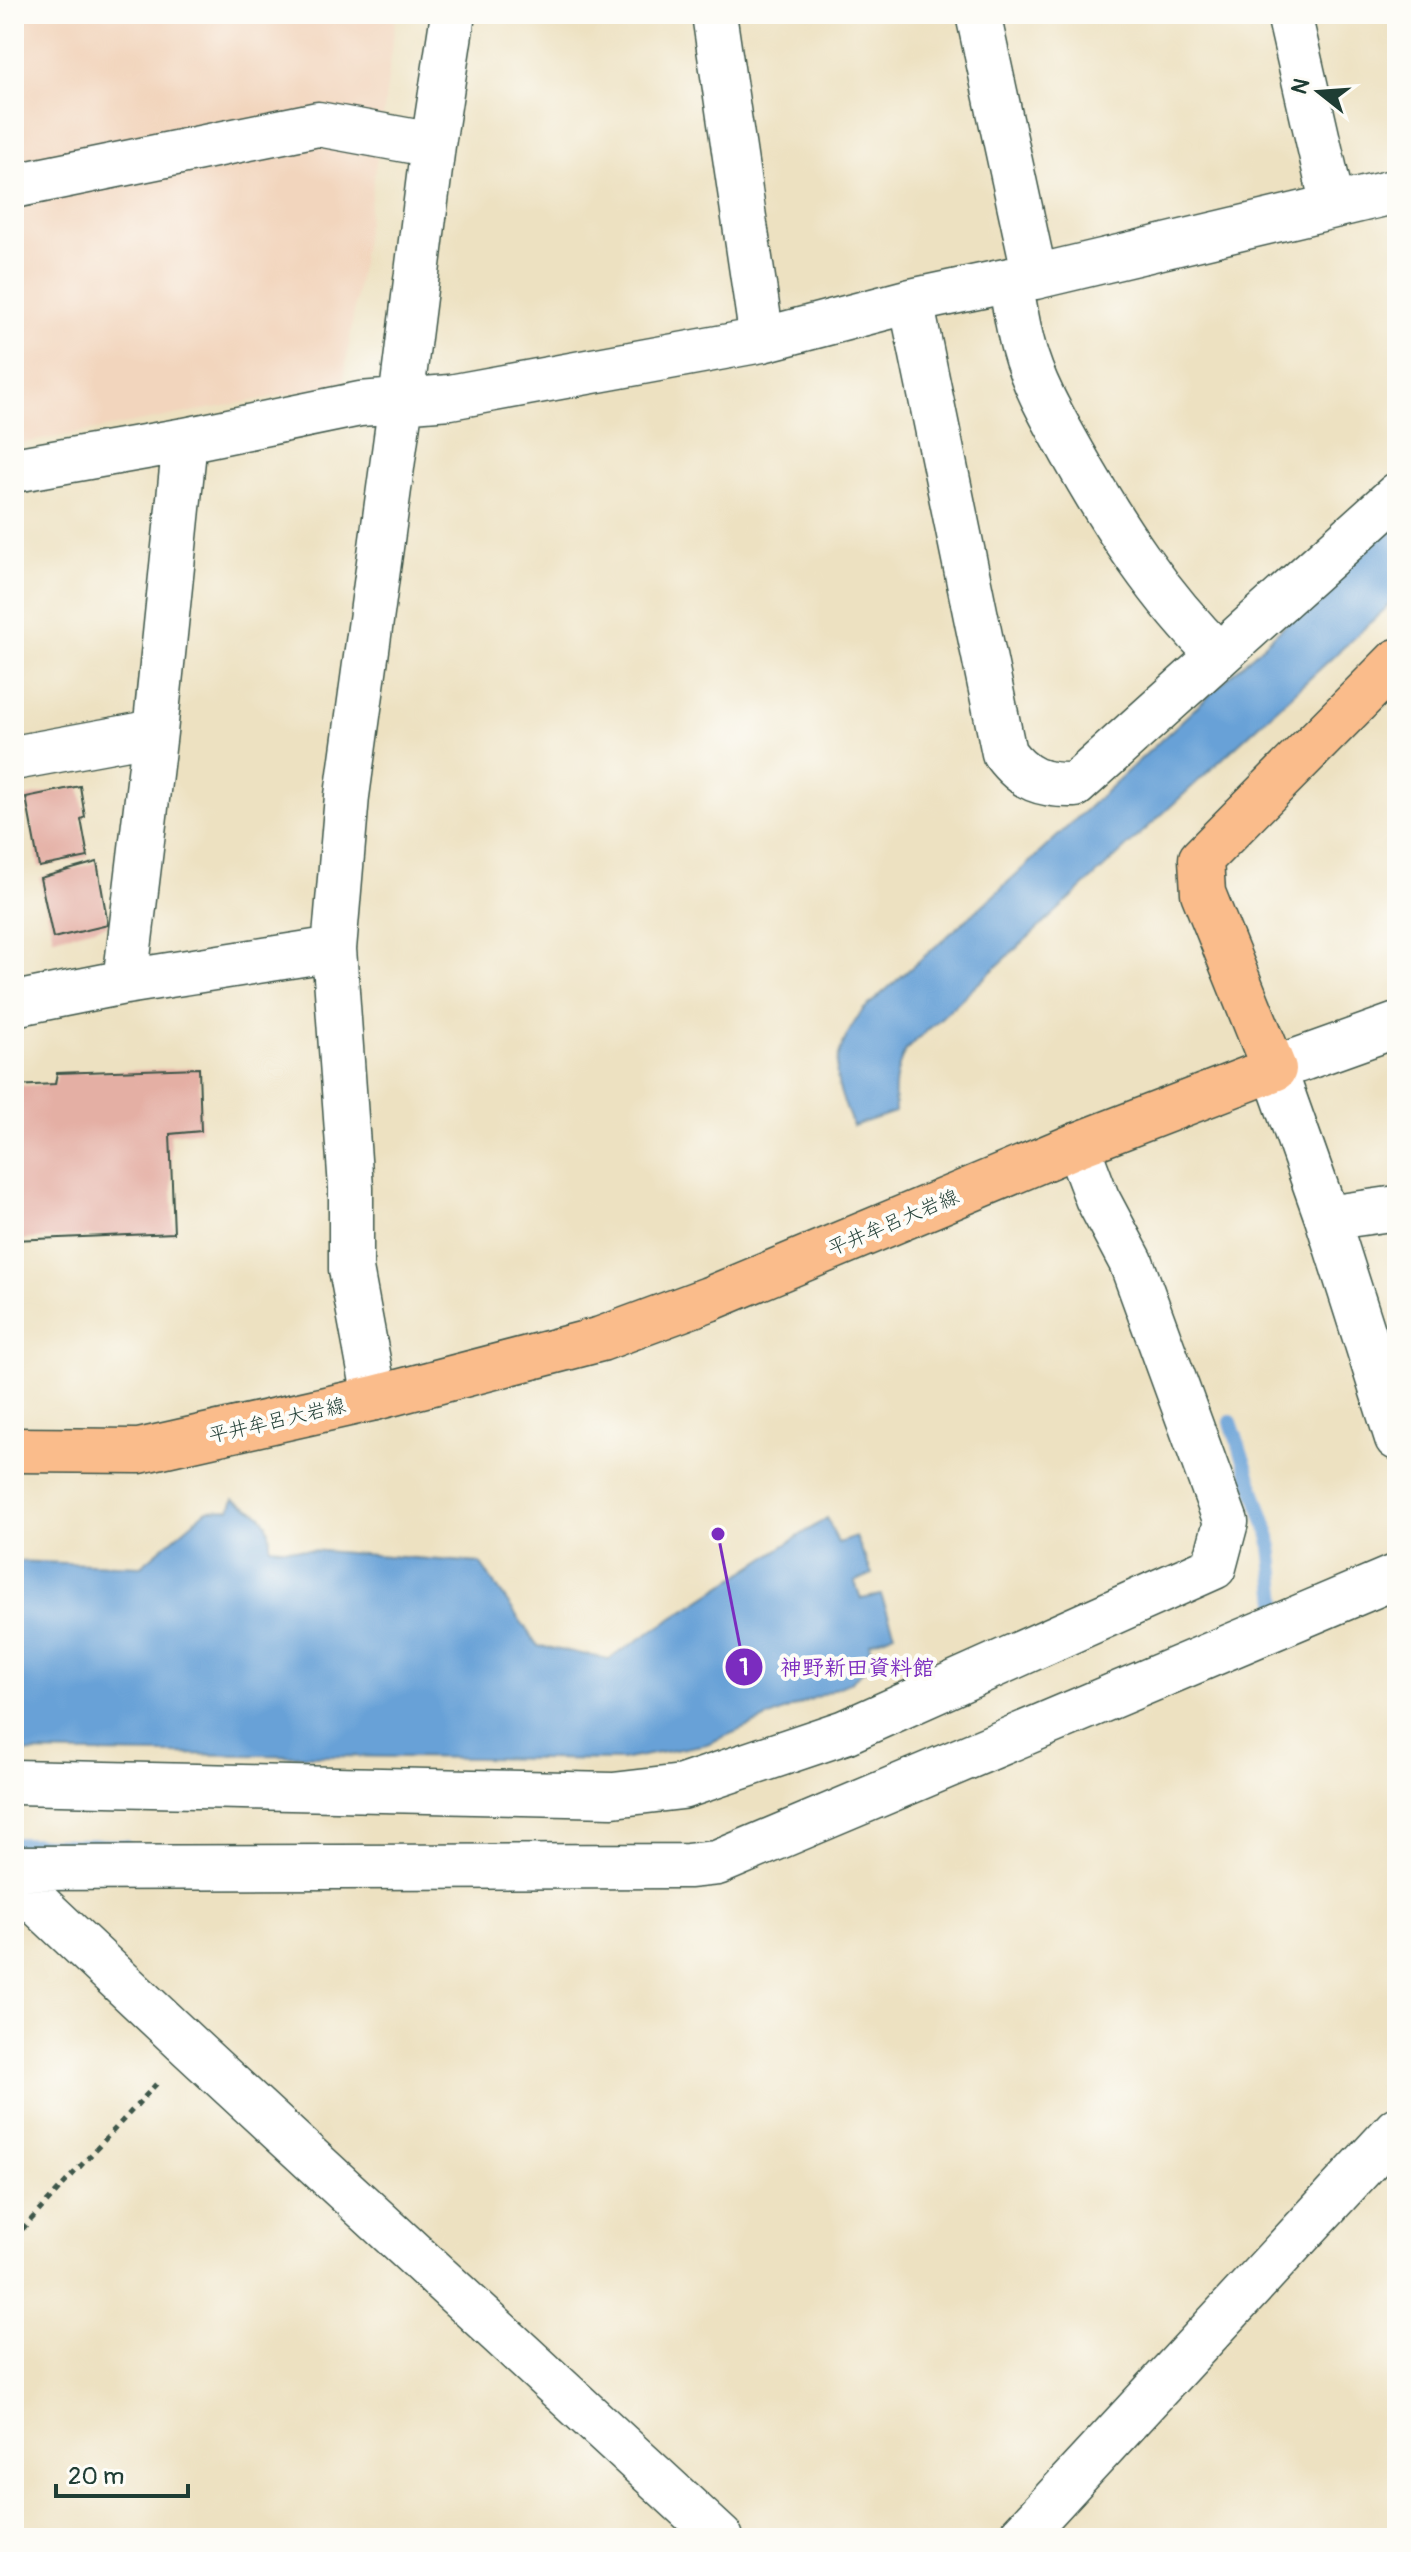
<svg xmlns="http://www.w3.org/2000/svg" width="1411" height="2552" font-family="Pangolin,'Klee One',sans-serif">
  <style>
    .built { fill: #f2d5bd }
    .water { fill: #68a1d7; stroke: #446f86; stroke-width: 2 }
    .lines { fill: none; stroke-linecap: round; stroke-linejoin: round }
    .stream { stroke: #68a1d7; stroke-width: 14 }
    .building { fill: #e4afa4 }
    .minor-casing { stroke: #3e5649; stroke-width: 47 }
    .major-casing { stroke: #3e5649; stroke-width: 47 }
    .path { stroke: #3e5649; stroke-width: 5; stroke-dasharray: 6 6; stroke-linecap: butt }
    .minor { stroke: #fff; stroke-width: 44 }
    .major { stroke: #fabc8b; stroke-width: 44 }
    .labels { text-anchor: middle; stroke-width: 8; stroke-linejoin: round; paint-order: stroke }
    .street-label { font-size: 20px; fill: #1f3d34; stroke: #fdfcf7 }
    .leader { fill: none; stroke: #7b2cbf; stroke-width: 3 }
    .callout-dot { fill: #7b2cbf; stroke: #fdfcf7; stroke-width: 3 }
    .mark-label { font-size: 24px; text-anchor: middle; font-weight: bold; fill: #fff }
    .callout-label { font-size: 22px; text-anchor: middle; font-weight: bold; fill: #7b2cbf; stroke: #fdfcf7; stroke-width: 8; stroke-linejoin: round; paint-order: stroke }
  </style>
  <rect width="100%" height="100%" fill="#fdfcf7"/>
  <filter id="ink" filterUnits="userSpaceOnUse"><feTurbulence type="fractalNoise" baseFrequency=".0125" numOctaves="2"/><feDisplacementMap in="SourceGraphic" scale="16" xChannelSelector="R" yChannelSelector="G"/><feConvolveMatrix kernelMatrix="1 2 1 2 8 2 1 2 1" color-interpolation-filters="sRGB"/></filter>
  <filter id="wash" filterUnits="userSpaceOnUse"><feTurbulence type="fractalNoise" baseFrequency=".006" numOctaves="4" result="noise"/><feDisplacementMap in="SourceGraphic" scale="32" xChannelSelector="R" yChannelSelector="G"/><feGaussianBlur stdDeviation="1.8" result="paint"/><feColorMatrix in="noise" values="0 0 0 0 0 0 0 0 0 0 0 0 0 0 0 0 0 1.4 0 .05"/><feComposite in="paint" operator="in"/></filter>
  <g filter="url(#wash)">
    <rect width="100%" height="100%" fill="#ede1c1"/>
    <!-- built -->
    <path class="built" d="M 14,14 L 396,14 L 384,110 L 343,384 L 14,445 Z"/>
    <!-- water -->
    <path class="water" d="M 1397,521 L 1397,598 L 906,1050 C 894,1071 894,1089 895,1112 L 853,1126 C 847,1110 838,1092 837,1076 C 834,1055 851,1026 863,1010 L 992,897 Z
      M 234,1499 C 260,1514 271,1516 270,1547 L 480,1563 L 538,1646 L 609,1659 L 827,1518 L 838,1543 L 856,1537 L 872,1574 L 855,1582 L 861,1599 L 881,1595 L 895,1633 L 870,1643 L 869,1666 L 849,1683 L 707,1744 L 621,1760 L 14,1752 L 14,1561 L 141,1566 L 207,1510 L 230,1509 Z"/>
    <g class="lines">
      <!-- stream -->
      <path class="stream" d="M 1231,1422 L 1270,1537 L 1278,1611 L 1271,1614
        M 14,1844 L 125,1846"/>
    </g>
    <g id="blocks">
      <!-- building -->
      <path class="building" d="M 80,786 L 85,817 L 81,819 L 88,857 L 39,867 L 26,797 Z
        M 97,862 L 108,925 L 53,938 L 40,878 Z
        M 199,1068 L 201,1131 L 170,1134 L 174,1233 L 14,1240 L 14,1086 L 55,1084 L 57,1073 Z"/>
    </g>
  </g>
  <g filter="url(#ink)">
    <use href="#blocks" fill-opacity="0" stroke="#3e5649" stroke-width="2"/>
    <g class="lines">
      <defs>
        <path id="minor" d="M 714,14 L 762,340
          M 978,14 L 1035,277
          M 1289,14 L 1333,206
          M 14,186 L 318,124 L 433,145
          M 1010,280 C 1014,302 1017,324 1023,346 C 1033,384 1053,418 1072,452 C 1113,525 1159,596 1219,655
          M 911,301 L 1004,753 C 1024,780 1042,786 1075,785 L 1397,495
          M 14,470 L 185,440 L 360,404 L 450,397 L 762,340 L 911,301 L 1010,280 L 1035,277 L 1397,191
          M 14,758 L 155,732
          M 125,982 L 155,732 L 185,440
          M 14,1004 L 125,982 L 334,949
          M 1397,1025 L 1274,1069 L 1327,1218 L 1397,1438
          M 1327,1218 L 1397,1208
          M 375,1398 L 351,1269 L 351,1188 L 334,949 L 347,796 L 401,401 L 433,145 L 453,14
          M 14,1782 L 613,1795 L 682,1787 L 845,1732 L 1214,1567 L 1226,1522 L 1131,1262 L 1097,1198 L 1077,1145
          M 14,1868 L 688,1866 L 717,1863 L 1397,1576
          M 14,1881 L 191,2048 L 721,2538
          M 1019,2538 L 1397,2129"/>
        <path id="major" d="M 14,1450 L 139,1451 L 375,1398 L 601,1339 L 709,1299 L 1077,1145 L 1274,1069 L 1203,893 L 1201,859 L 1397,661"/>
      </defs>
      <!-- minor casing -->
      <use href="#minor" class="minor-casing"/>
      <!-- major casing -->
      <use href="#major" class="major-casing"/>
      <!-- path -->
      <path class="path" d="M 14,2238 L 160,2080"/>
      <!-- minor -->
      <use href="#minor" class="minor"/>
      <!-- major -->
      <use href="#major" class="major"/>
    </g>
  </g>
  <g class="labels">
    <!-- street labels -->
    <g class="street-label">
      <text transform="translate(893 1222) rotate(-23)" y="7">平井牟呂大岩線</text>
      <text transform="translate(277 1420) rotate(-13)" y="7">平井牟呂大岩線</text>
    </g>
  </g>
  <!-- callouts -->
  <path class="leader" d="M718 1534L744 1667"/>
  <g class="callout-dot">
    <circle cx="718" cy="1534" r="8"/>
    <circle cx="744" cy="1667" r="20"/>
  </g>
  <g class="mark-label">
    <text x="744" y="1675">1</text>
  </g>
  <g class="callout-label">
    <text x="857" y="1675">神野新田資料館</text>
  </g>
  <!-- margin -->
  <rect width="1411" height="2552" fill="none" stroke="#fdfcf7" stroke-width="48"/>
  <!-- north arrow -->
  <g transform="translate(1319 92) rotate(287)" stroke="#fdfcf7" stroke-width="6" paint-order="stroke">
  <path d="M0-6L14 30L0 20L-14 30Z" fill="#1f3d34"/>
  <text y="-12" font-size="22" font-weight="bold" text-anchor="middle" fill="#1f3d34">N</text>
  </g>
  <!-- scale -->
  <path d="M56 2484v12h132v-12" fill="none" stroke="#1f3d34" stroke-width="4"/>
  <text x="68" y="2484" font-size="24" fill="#1f3d34" stroke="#fdfcf7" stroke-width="6" paint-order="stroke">20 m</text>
</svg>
